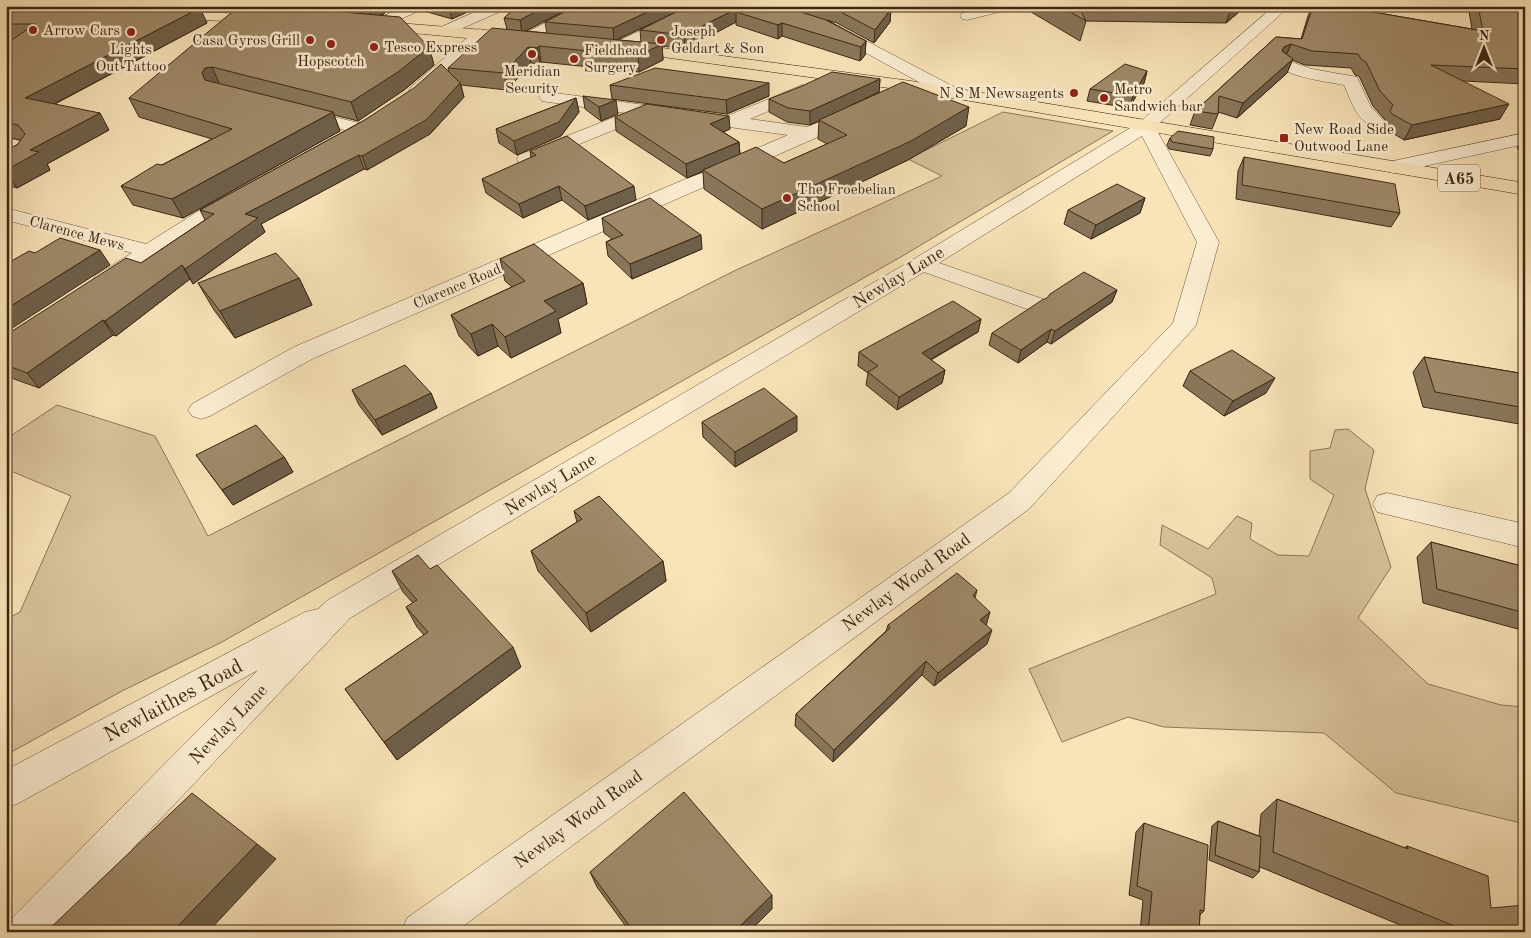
<svg xmlns="http://www.w3.org/2000/svg" width="1531" height="938" font-family="'Old Standard TT',serif">
  <style>
    .green { fill: #d9c49d; stroke: #8b7658 }
    .lines { fill: none; stroke-linecap: round; stroke-linejoin: round }
    .minor-casing { stroke: #6c563c; stroke-width: 1 }
    .major-casing { stroke: #3d2712; stroke-width: 1 }
    .minor { fill: #fbedd2; fill-rule: evenodd }
    .major { fill: #f9e4b9; fill-rule: evenodd }
    .wall { fill: #89765a; stroke: #3d2712; fill-rule: evenodd }
    .shaded-wall { fill: #6f604a; stroke: #3d2712 }
    .building { fill: #9f8969; stroke: #3d2712 }
    .poi-dot { fill: #8f2418; stroke: #fbedd2; stroke-width: 2 }
    .labels { text-anchor: middle; stroke-width: 5; stroke-linejoin: round; paint-order: stroke }
    .far-poi-label { font-size: 15px; fill: #3d2712; stroke: #fbedd2; text-anchor: start }
    .far-street-label { font-size: 15px; fill: #3d2712; stroke: #fbedd2 }
    .shield { fill: #fbedd2; stroke: #76624c; stroke-width: 1 }
    .shield-label { font-size: 16px; font-weight: bold; fill: #3d2712 }
    .street-label { font-size: 18px; fill: #3d2712; stroke: #fbedd2 }
    .near-street-label { font-size: 21px; fill: #3d2712; stroke: #fbedd2 }
  </style>
  <rect width="100%" height="100%" fill="#f9e4b9"/>
  <filter id="stains"><feTurbulence type="fractalNoise" baseFrequency=".004" numOctaves="4"/><feColorMatrix values="0 0 0 0 .2 0 0 0 0 .09 0 0 0 0 .02 0 0 0 .5 -.17"/></filter>
  <radialGradient id="worn" r=".72"><stop offset=".6" stop-color="#630" stop-opacity="0"/><stop offset="1" stop-color="#630" stop-opacity=".3"/></radialGradient>
  <!-- green -->
  <path class="green" d="M 1003,112 L 1113,131 L 899,258 L 222,642 L 122,691 L 6,755 L 6,619 L 20,612 L 71,496 L 6,469 L 6,439 L 57,405 L 155,436 L 208,536 L 734,271 L 942,176 L 908,159 Z
    M 1348,429 L 1374,450 L 1365,489 L 1391,567 L 1358,618 L 1428,684 L 1501,705 L 1525,707 L 1525,824 L 1396,793 L 1324,733 L 1164,727 L 1128,717 L 1062,742 L 1029,669 L 1216,594 L 1212,578 L 1160,545 L 1162,525 L 1208,549 L 1237,516 L 1252,523 L 1250,539 L 1278,555 L 1309,556 L 1334,495 L 1310,479 L 1310,451 L 1330,448 L 1335,430 Z"/>
  <g class="lines">
    <defs>
      <path id="minor" d="M 405,6 L 425,6 L 423,9 L 379,29 L 369,29 L 366,26 L 369,23 Z
        M 488,6 L 508,6 L 506,9 L 449,34 L 439,34 L 436,31 L 439,28 Z
        M 577,6 L 596,6 L 594,9 L 532,41 L 522,41 L 519,38 L 522,35 Z
        M 753,6 L 776,6 L 836,25 L 958,89 L 960,93 L 958,97 L 946,97 L 826,31 L 755,9 Z
        M 988,6 L 1013,6 L 1011,9 L 967,20 L 962,19 L 960,16 L 962,13 Z
        M 1274,6 L 1290,6 L 1155,127 L 1219,242 L 1196,325 L 1192,330 L 1029,509 L 455,932 L 401,932 L 407,918 L 1009,493 L 1173,323 L 1197,242 L 1142,136 L 939,263 L 1043,299 L 1046,304 L 1043,309 L 1035,311 L 1027,309 L 924,272 L 350,618 L 54,932 L 6,932 L 12,918 L 258,670 L 19,803 L 6,808 L 6,770 L 305,612 L 318,609 L 328,600 L 914,259 L 1140,122 Z
        M 673,15 L 678,16 L 680,19 L 678,22 L 622,51 L 610,51 L 608,48 L 610,45 Z
        M 480,29 L 485,31 L 488,34 L 485,37 L 423,95 L 411,95 L 409,91 L 411,87 L 475,31 Z
        M 1286,60 L 1312,69 L 1357,77 L 1371,107 L 1384,121 L 1381,125 C 1359,130 1351,100 1344,85 C 1329,82 1287,77 1278,65 L 1280,62 Z
        M 803,85 L 809,86 L 811,90 L 809,94 L 750,119 L 807,127 L 852,109 L 858,110 L 861,114 L 858,118 L 818,137 L 312,359 L 210,416 L 201,419 L 192,416 L 188,410 L 192,404 L 294,347 L 788,135 L 648,116 L 533,163 L 526,165 L 519,163 L 517,159 L 519,155 L 625,113 L 548,102 L 542,101 L 539,97 L 542,93 L 548,92 L 727,116 Z
        M 302,109 L 367,125 L 370,129 L 367,133 L 361,134 L 296,118 L 293,114 L 296,110 Z
        M 1525,133 L 1525,144 L 1393,173 L 1386,171 L 1383,167 L 1386,163 L 1393,161 Z
        M 6,138 L 28,143 L 34,151 L 28,161 L 6,172 L 6,158 L 15,152 L 6,149 Z
        M 235,192 L 242,194 L 245,198 L 242,202 L 111,286 L 103,288 L 95,286 L 92,281 L 95,276 L 132,253 L 6,220 L 6,208 L 146,244 L 208,205 Z
        M 1387,493 L 1525,524 L 1525,548 L 1377,512 L 1373,504 L 1377,496 Z"/>
      <path id="major" d="M 166,12 L 263,14 L 268,15 L 270,18 L 268,21 L 263,22 L 161,19 L 159,16 L 161,13 Z
        M 373,21 L 522,33 L 527,35 L 530,38 L 527,41 L 522,43 L 368,29 L 365,26 L 368,23 Z
        M 625,43 L 911,81 L 1525,183 L 1525,195 L 911,91 L 619,51 L 617,48 L 619,45 Z"/>
    </defs>
    <!-- minor casing -->
    <use href="#minor" class="minor-casing"/>
    <!-- major casing -->
    <use href="#major" class="major-casing"/>
    <!-- minor -->
    <use href="#minor" class="minor"/>
    <!-- major -->
    <use href="#major" class="major"/>
  </g>
  <!-- wall -->
  <path class="wall" d="M 6,6 L 165,6 L 163,7 L 186,8 L 185,6 L 239,6 L 228,12 L 201,12 L 207,23 L 55,104 L 109,130 L 47,164 L 50,170 L 17,188 L 6,185 L 6,146 L 8,149 L 17,145 L 21,140 L 6,137 L 6,44 L 12,40 L 6,40 Z
    M 256,6 L 328,6 L 320,10 L 337,12 L 335,6 L 383,6 L 385,13 L 380,16 L 429,47 L 434,65 L 404,90 L 358,121 L 334,115 L 340,131 L 183,218 L 133,205 L 121,186 L 212,139 L 139,117 L 129,98 L 257,8 Z
    M 423,6 L 480,6 L 452,19 L 424,11 Z
    M 517,6 L 573,6 L 526,31 L 547,33 L 545,22 L 576,6 L 882,6 L 891,9 L 890,22 L 874,43 L 837,23 L 827,20 L 866,41 L 865,55 L 860,61 L 782,36 L 778,39 L 736,25 L 736,22 L 685,49 L 662,46 L 663,60 L 639,72 L 541,62 L 540,64 L 531,63 L 507,90 L 461,85 L 464,97 L 430,134 L 367,170 L 364,169 L 261,224 L 265,232 L 193,284 L 190,279 L 116,336 L 113,335 L 39,388 L 6,376 L 6,335 L 141,263 L 205,220 L 200,210 L 363,121 L 449,72 L 448,68 L 507,29 L 504,18 ZM 654,22 L 640,30 L 641,42 L 617,40 Z
    M 1021,6 L 1246,6 L 1226,23 L 1086,21 L 1080,41 Z
    M 1312,6 L 1338,6 L 1472,29 L 1468,6 L 1525,6 L 1525,84 L 1463,81 L 1500,119 L 1404,140 L 1384,128 L 1382,126 L 1385,120 L 1373,106 L 1359,76 L 1355,75 L 1351,68 L 1305,65 L 1292,60 L 1287,73 L 1237,118 L 1218,112 L 1218,114 L 1212,129 L 1190,125 L 1195,111 L 1276,37 L 1301,39 L 1308,16 Z
    M 1147,71 L 1144,83 L 1129,108 L 1087,101 L 1090,89 Z
    M 880,79 L 879,92 L 966,126 L 908,160 L 762,229 L 704,189 L 703,172 L 687,178 L 616,131 L 615,117 L 730,129 L 723,132 L 739,142 L 740,154 L 784,163 L 827,144 L 818,139 L 819,121 L 810,125 L 787,122 L 769,112 L 769,99 Z
    M 610,85 L 769,96 L 727,114 L 612,99 Z
    M 583,96 L 618,114 L 601,121 L 585,109 Z
    M 576,98 L 579,112 L 561,136 L 517,155 L 499,143 L 496,129 Z
    M 1525,137 L 1525,155 L 1517,148 Z
    M 1170,138 L 1213,149 L 1210,156 L 1169,149 L 1167,145 Z
    M 530,151 L 636,200 L 588,220 L 562,200 L 523,218 L 486,193 L 482,179 L 531,158 Z
    M 1244,157 L 1400,213 L 1391,227 L 1236,199 L 1238,171 Z
    M 1145,198 L 1140,213 L 1091,239 L 1064,224 L 1068,210 Z
    M 602,218 L 702,249 L 632,279 L 608,256 L 606,242 L 612,239 L 604,233 Z
    M 500,259 L 583,283 L 587,304 L 558,319 L 561,333 L 511,358 L 498,346 L 478,356 L 459,336 L 451,315 L 512,287 L 505,281 Z
    M 299,278 L 312,305 L 235,338 L 214,310 L 198,283 Z
    M 1117,290 L 1112,302 L 1051,344 L 1047,342 L 1018,363 L 989,345 L 992,333 Z
    M 981,319 L 978,332 L 931,360 L 945,370 L 942,383 L 897,410 L 866,385 L 868,373 L 858,366 L 859,352 Z
    M 1424,357 L 1525,374 L 1525,425 L 1423,407 L 1413,372 Z
    M 1190,371 L 1266,393 L 1224,416 L 1183,386 Z
    M 352,390 L 431,393 L 437,408 L 382,435 L 359,405 Z
    M 702,422 L 797,431 L 735,467 L 703,437 Z
    M 196,455 L 284,457 L 293,472 L 233,505 Z
    M 574,511 L 663,561 L 666,581 L 591,632 L 538,571 L 531,551 L 577,522 Z
    M 1431,542 L 1525,567 L 1525,631 L 1423,603 L 1417,557 Z
    M 392,571 L 521,667 L 397,760 L 345,689 L 424,635 L 417,627 L 406,607 L 413,603 L 403,592 Z
    M 977,590 L 975,598 L 986,625 L 987,644 L 934,686 L 922,675 L 833,762 L 795,726 L 796,714 L 886,631 L 888,625 Z
    M 1277,799 L 1404,848 L 1407,846 L 1491,908 L 1525,932 L 1417,932 L 1260,867 L 1259,872 L 1253,878 L 1209,860 L 1212,826 L 1218,821 L 1259,836 L 1261,814 Z
    M 1144,823 L 1204,911 L 1200,915 L 1199,932 L 1140,932 L 1143,900 L 1129,895 L 1136,832 Z
    M 590,872 L 772,909 L 749,932 L 630,932 L 597,887 Z"/>
  <!-- shaded-wall -->
  <path class="shaded-wall" d="M 225,6 L 239,6 L 228,12 Z
    M 308,6 L 328,6 L 311,14 Z
    M 368,6 L 383,6 L 385,13 L 372,19 Z
    M 448,6 L 480,6 L 452,19 Z
    M 546,6 L 573,6 L 522,33 L 520,20 Z
    M 660,6 L 674,6 L 674,13 L 614,41 L 613,28 Z
    M 1232,6 L 1246,6 L 1226,23 Z
    M 200,8 L 207,23 L 35,114 L 25,98 Z
    M 738,8 L 736,12 L 736,22 L 685,49 L 684,35 Z
    M 891,9 L 890,22 L 874,43 L 875,30 Z
    M 782,23 L 782,36 L 778,39 L 778,25 Z
    M 866,41 L 865,55 L 860,61 L 861,47 Z
    M 662,44 L 663,60 L 639,72 L 638,56 Z
    M 1291,44 L 1285,58 L 1276,65 L 1284,47 Z
    M 539,46 L 541,62 L 540,64 L 537,48 Z
    M 429,47 L 434,65 L 404,90 L 358,121 L 351,102 Z
    M 528,47 L 531,63 L 507,90 L 504,73 Z
    M 1293,59 L 1287,73 L 1237,118 L 1243,103 Z
    M 212,67 L 220,85 L 210,91 L 202,73 L 205,68 Z
    M 1147,71 L 1144,83 L 1129,108 L 1133,96 Z
    M 880,79 L 879,92 L 810,125 L 810,111 Z
    M 460,83 L 464,97 L 430,134 L 367,170 L 362,156 Z
    M 769,83 L 769,96 L 727,114 L 726,100 Z
    M 576,98 L 579,112 L 561,136 L 517,155 L 514,141 Z
    M 616,100 L 618,114 L 601,121 L 599,107 Z
    M 1509,104 L 1500,119 L 1404,140 L 1412,125 Z
    M 969,107 L 966,126 L 908,160 L 762,229 L 762,209 Z
    M 333,112 L 340,131 L 183,218 L 172,199 Z
    M 100,113 L 109,130 L 47,164 L 50,170 L 17,188 L 6,173 L 6,170 L 30,150 Z
    M 729,116 L 730,129 L 710,138 L 710,124 Z
    M 739,142 L 740,156 L 703,170 L 703,171 L 687,178 L 686,164 Z
    M 359,155 L 364,169 L 261,224 L 265,232 L 193,284 L 185,269 L 245,214 Z
    M 559,186 L 562,200 L 523,218 L 519,204 Z
    M 634,186 L 636,200 L 588,220 L 585,206 Z
    M 1145,198 L 1140,213 L 1091,239 L 1096,225 Z
    M 701,235 L 702,249 L 632,279 L 630,264 Z
    M 100,250 L 110,265 L 6,332 L 6,309 Z
    M 182,265 L 190,279 L 116,336 L 105,321 Z
    M 299,278 L 312,305 L 235,338 L 220,311 Z
    M 583,283 L 587,304 L 558,319 L 561,333 L 511,358 L 505,337 L 544,301 Z
    M 1117,290 L 1112,302 L 1051,344 L 1055,331 Z
    M 981,319 L 978,332 L 919,366 L 922,353 Z
    M 103,320 L 113,335 L 39,388 L 27,373 Z
    M 492,324 L 498,346 L 478,356 L 471,334 Z
    M 1051,329 L 1047,342 L 1018,363 L 1021,350 Z
    M 945,370 L 942,383 L 897,410 L 899,397 Z
    M 1275,378 L 1266,393 L 1224,416 L 1233,401 Z
    M 431,393 L 437,408 L 382,435 L 375,420 Z
    M 797,416 L 797,431 L 735,467 L 735,452 Z
    M 284,457 L 293,472 L 233,505 L 222,490 Z
    M 663,561 L 666,581 L 591,632 L 586,613 Z
    M 990,612 L 986,626 L 980,620 Z
    M 992,630 L 987,644 L 934,686 L 938,673 Z
    M 513,647 L 521,667 L 397,760 L 384,742 Z
    M 926,661 L 922,675 L 833,762 L 834,750 Z
    M 257,844 L 276,859 L 208,932 L 172,932 Z
    M 772,895 L 772,909 L 749,932 L 734,932 Z"/>
  <!-- building -->
  <path class="building" d="M 6,6 L 117,6 L 200,8 L 25,98 L 100,113 L 30,150 L 39,152 L 6,170 L 6,150 L 17,145 L 25,134 L 18,125 L 6,122 L 6,44 L 35,24 L 6,24 Z
    M 517,6 L 546,6 L 520,20 L 504,18 Z
    M 576,6 L 660,6 L 613,28 L 545,22 Z
    M 681,6 L 782,6 L 826,20 L 866,41 L 861,47 L 782,23 L 778,25 L 736,12 L 738,8 L 684,35 L 640,30 L 680,10 Z
    M 825,6 L 882,6 L 891,9 L 875,30 L 837,10 Z
    M 1060,6 L 1078,6 L 1086,21 Z
    M 1313,6 L 1338,6 L 1483,31 L 1478,6 L 1525,6 L 1525,69 L 1431,65 L 1509,104 L 1412,125 L 1392,114 L 1390,111 L 1393,105 L 1380,91 L 1366,62 L 1362,60 L 1358,54 L 1312,51 L 1291,44 L 1284,47 L 1282,51 L 1293,59 L 1243,103 L 1219,96 L 1218,114 L 1195,111 L 1276,37 L 1302,39 Z
    M 238,7 L 308,9 L 400,17 L 429,47 L 398,72 L 351,102 L 212,67 L 205,68 L 202,73 L 205,80 L 333,112 L 172,199 L 121,186 L 157,164 L 162,165 L 232,129 L 129,98 Z
    M 492,28 L 662,44 L 638,56 L 539,46 L 537,48 L 528,47 L 504,73 L 448,68 Z
    M 441,64 L 460,83 L 426,120 L 362,156 L 359,155 L 245,214 L 258,218 L 185,269 L 182,265 L 105,321 L 103,320 L 27,373 L 6,365 L 6,335 L 126,258 L 141,263 L 214,214 L 200,210 L 363,121 L 414,88 Z
    M 1125,64 L 1147,71 L 1133,96 L 1090,89 Z
    M 655,68 L 769,83 L 726,100 L 610,85 Z
    M 832,72 L 880,79 L 810,111 L 788,108 L 769,99 L 800,87 Z
    M 903,82 L 969,107 L 911,141 L 762,209 L 703,170 L 756,147 L 784,163 L 847,135 L 819,120 Z
    M 583,96 L 616,100 L 599,107 Z
    M 576,98 L 559,122 L 514,141 L 496,129 Z
    M 647,104 L 729,116 L 710,124 L 739,142 L 686,164 L 615,117 Z
    M 1178,131 L 1214,137 L 1213,149 L 1172,142 L 1170,138 Z
    M 567,136 L 634,186 L 585,206 L 559,186 L 519,204 L 482,179 L 536,155 L 530,151 Z
    M 1244,157 L 1395,184 L 1400,213 L 1242,185 Z
    M 1117,184 L 1145,198 L 1096,225 L 1068,210 Z
    M 650,198 L 701,235 L 630,264 L 606,242 L 623,235 L 602,218 Z
    M 60,238 L 100,250 L 6,309 L 6,264 L 29,251 L 35,253 Z
    M 534,244 L 583,283 L 544,301 L 556,311 L 505,337 L 492,324 L 471,334 L 451,315 L 525,281 L 500,259 Z
    M 276,253 L 299,278 L 220,311 L 198,283 Z
    M 1084,272 L 1117,290 L 1055,331 L 1051,329 L 1021,350 L 992,333 L 1042,300 L 1047,298 L 1050,294 Z
    M 953,301 L 981,319 L 922,353 L 945,370 L 899,397 L 868,372 L 878,366 L 859,352 Z
    M 1232,350 L 1275,378 L 1233,401 L 1190,371 Z
    M 1424,357 L 1525,374 L 1525,408 L 1435,392 Z
    M 405,365 L 431,393 L 375,420 L 352,390 Z
    M 764,388 L 797,416 L 735,452 L 702,422 Z
    M 256,425 L 284,457 L 222,490 L 196,455 Z
    M 599,496 L 663,561 L 586,613 L 531,551 L 582,519 L 574,511 Z
    M 1431,542 L 1525,567 L 1525,613 L 1437,589 Z
    M 418,555 L 430,569 L 437,565 L 513,647 L 384,742 L 345,689 L 428,632 L 406,607 L 417,600 L 392,571 Z
    M 957,573 L 977,590 L 973,596 L 990,612 L 980,620 L 992,630 L 938,673 L 926,661 L 834,750 L 796,714 L 890,628 L 888,625 Z
    M 684,792 L 772,895 L 734,932 L 634,932 L 590,872 Z
    M 192,793 L 257,844 L 172,932 L 46,932 Z
    M 1277,799 L 1408,849 L 1407,846 L 1488,876 L 1491,908 L 1525,905 L 1525,932 L 1469,932 L 1273,852 Z
    M 1218,821 L 1261,837 L 1259,872 L 1215,855 Z
    M 1144,823 L 1208,845 L 1204,911 L 1200,910 L 1199,932 L 1148,932 L 1152,892 L 1137,886 Z"/>
  <!-- markers -->
  <g class="poi-dot">
    <circle cx="33" cy="30" r="5"/>
    <circle cx="131" cy="32" r="5"/>
    <circle cx="310" cy="40" r="5"/>
    <circle cx="661" cy="40" r="5"/>
    <circle cx="331" cy="44" r="5"/>
    <circle cx="374" cy="47" r="5"/>
    <circle cx="532" cy="54" r="5"/>
    <circle cx="574" cy="59" r="5"/>
    <circle cx="1074" cy="93" r="5"/>
    <circle cx="1104" cy="98" r="5"/>
    <rect x="1279" y="133" width="10" height="10" rx="2.5"/>
    <circle cx="787" cy="198" r="5"/>
  </g>
  <g class="labels">
    <!-- far-poi labels -->
    <g class="far-poi-label">
      <text x="43" y="35">Arrow Cars</text>
      <text x="671" y="36">Joseph<tspan x="671" dy="17">Geldart &amp; Son</tspan></text>
      <text x="300" y="45" text-anchor="end">Casa Gyros Grill</text>
      <text x="384" y="52">Tesco Express</text>
      <text x="131" y="54" text-anchor="middle">Lights<tspan x="131" dy="17">Out Tattoo</tspan></text>
      <text x="584" y="55">Fieldhead<tspan x="584" dy="17">Surgery</tspan></text>
      <text x="331" y="66" text-anchor="middle">Hopscotch</text>
      <text x="532" y="76" text-anchor="middle">Meridian<tspan x="532" dy="17">Security</tspan></text>
      <text x="1114" y="94">Metro<tspan x="1114" dy="17">Sandwich bar</tspan></text>
      <text x="1064" y="98" text-anchor="end">N S M Newsagents</text>
      <text x="1294" y="134">New Road Side<tspan x="1294" dy="17">Outwood Lane</tspan></text>
      <text x="797" y="194">The Froebelian<tspan x="797" dy="17">School</tspan></text>
    </g>
    <!-- far-street labels -->
    <g class="far-street-label">
      <text transform="translate(77 233) rotate(15)" y="5">Clarence Mews</text>
      <text transform="translate(457 286) rotate(-23)" y="5">Clarence Road</text>
    </g>
    <!-- shield labels -->
    <rect class="shield" x="1438" y="164.5" width="42" height="27" rx="4"/>
    <g class="shield-label">
      <text x="1459" y="184">A65</text>
    </g>
    <!-- street labels -->
    <g class="street-label">
      <text transform="translate(898 277) rotate(-31)" y="6">Newlay Lane</text>
      <text transform="translate(550 484) rotate(-31)" y="6">Newlay Lane</text>
      <text transform="translate(906 582) rotate(-36)" y="6">Newlay Wood Road</text>
      <text transform="translate(228 724) rotate(-46)" y="6">Newlay Lane</text>
      <text transform="translate(578 819) rotate(-36)" y="6">Newlay Wood Road</text>
    </g>
    <!-- near-street labels -->
    <g class="near-street-label">
      <text transform="translate(173 700) rotate(-28)" y="7">Newlaithes Road</text>
    </g>
  </g>
  <!-- margin -->
  <rect width="1531" height="938" fill="none" stroke="#f9e4b9" stroke-width="25"/>
  <rect x="8" y="8" width="1516" height="923" fill="none" stroke="#3d2712" stroke-width="2.5"/>
  <rect x="12" y="12" width="1506" height="913" fill="none" stroke="#3d2712"/>
  <!-- north arrow -->
  <g transform="translate(1484 48)" stroke="#fbedd2" stroke-width="4" paint-order="stroke">
  <path d="M0-4L9 19L0 12L-9 19Z" fill="#3d2712"/>
  <text y="-8" font-size="14" font-weight="bold" text-anchor="middle" fill="#3d2712">N</text>
  </g>
  <rect width="100%" height="100%" filter="url(#stains)"/>
  <rect width="100%" height="100%" fill="url(#worn)"/>
</svg>
